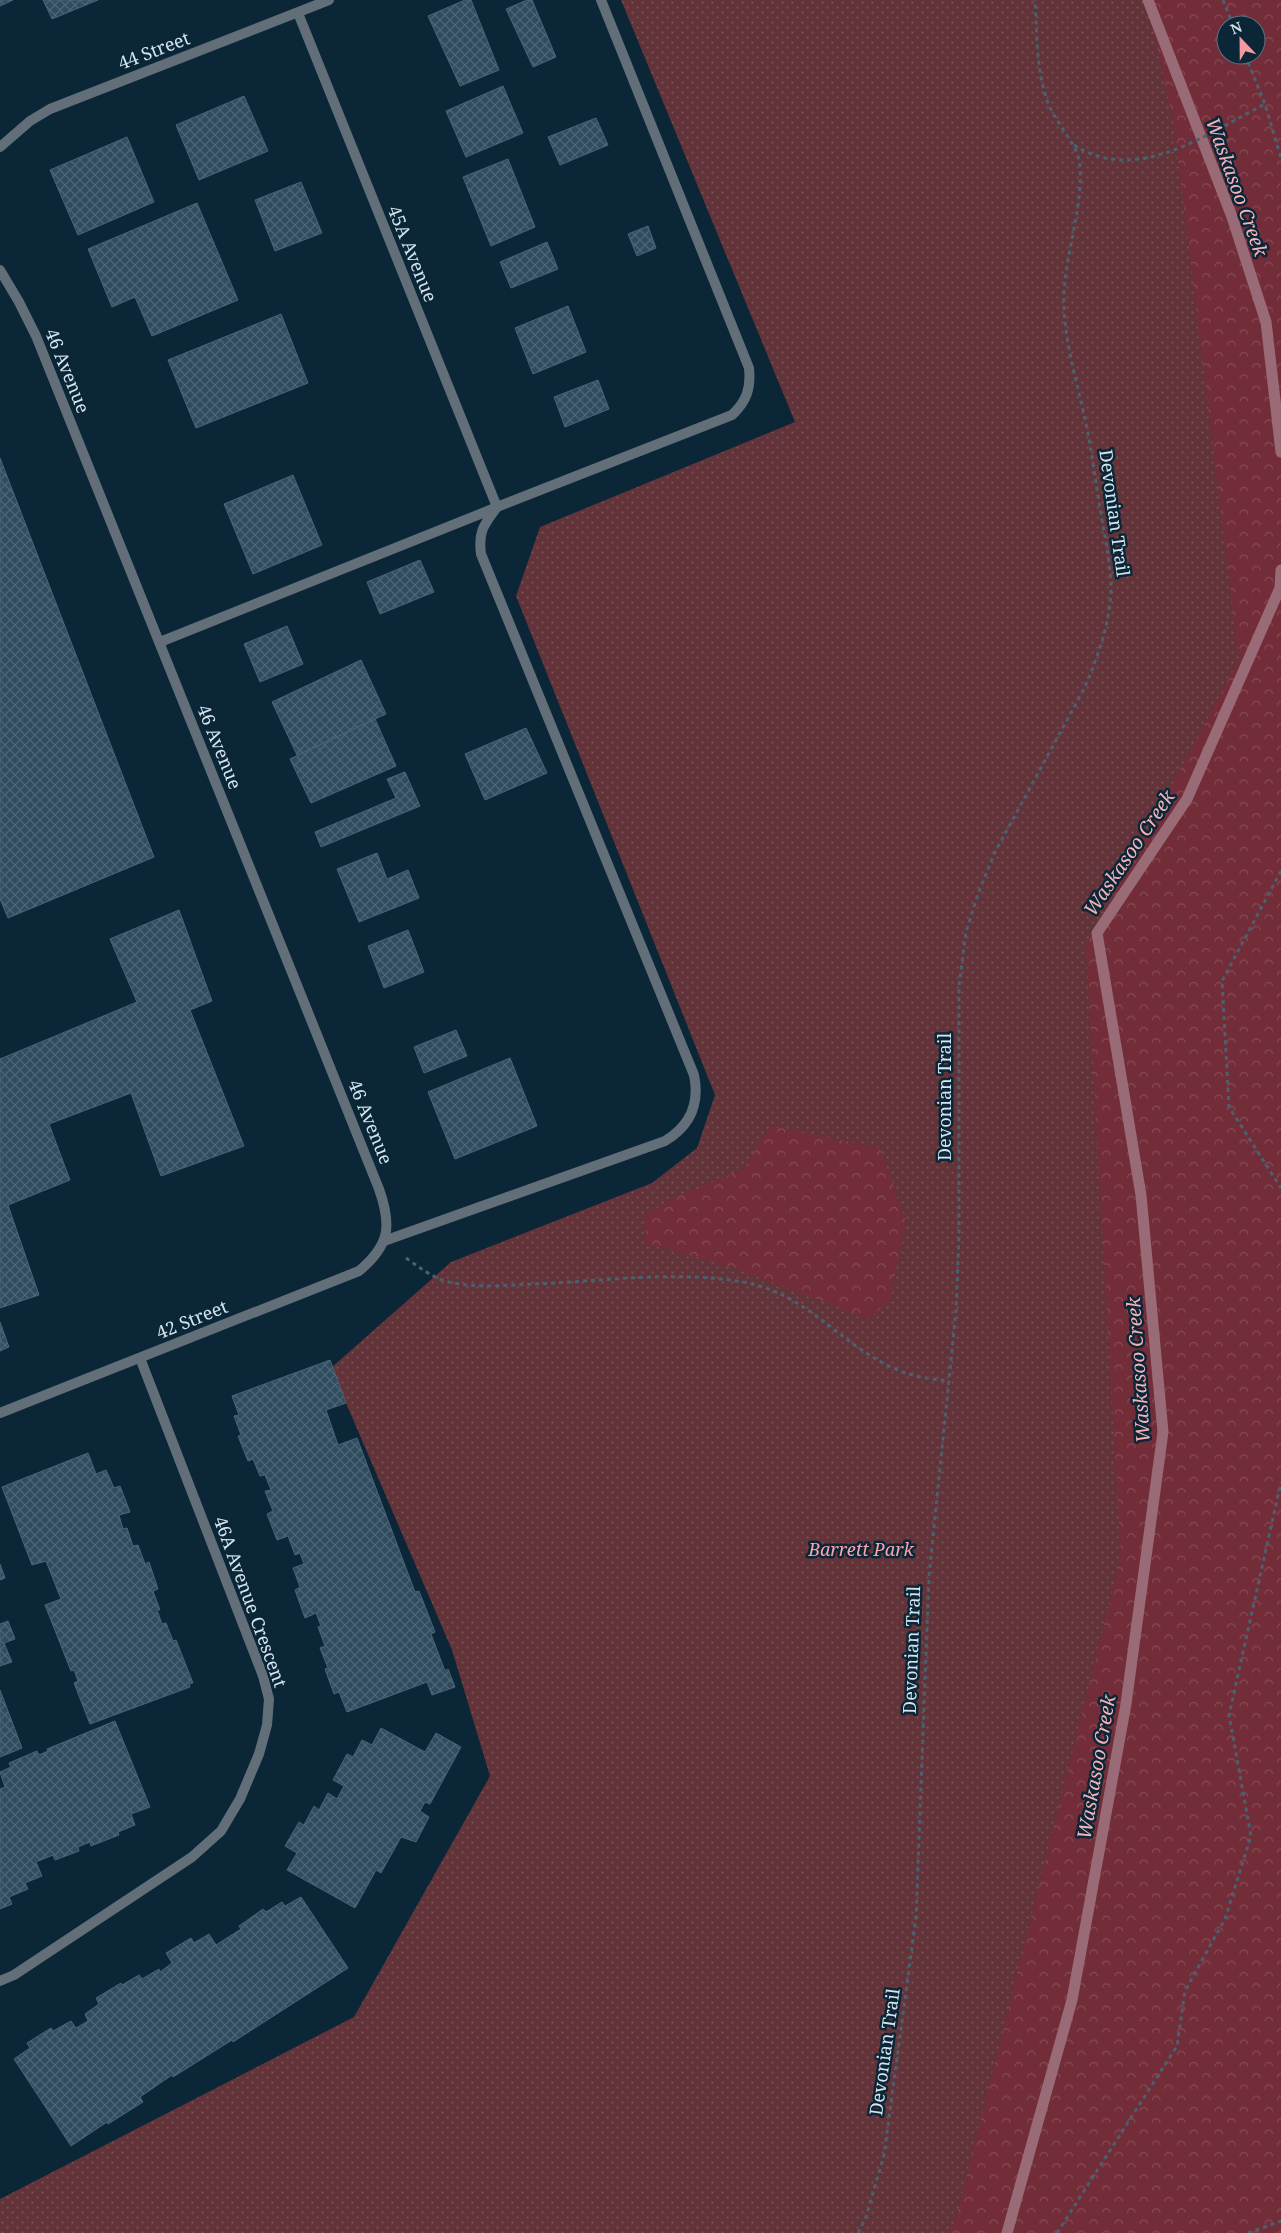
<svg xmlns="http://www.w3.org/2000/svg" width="1281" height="2233" font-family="'Noto Serif',serif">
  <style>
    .green { fill: url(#green-dots); fill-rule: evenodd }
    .forest { fill: url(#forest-crowns); fill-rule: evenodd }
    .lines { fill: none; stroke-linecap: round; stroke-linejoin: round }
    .stream { stroke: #986b76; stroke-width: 11 }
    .building { fill: url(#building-cross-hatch); stroke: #486477 }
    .path { stroke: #496170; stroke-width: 3; stroke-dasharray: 4 4; stroke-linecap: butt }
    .lane { stroke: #636f78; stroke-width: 10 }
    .street { stroke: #636f78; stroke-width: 10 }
    .labels { text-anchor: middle; stroke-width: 5; stroke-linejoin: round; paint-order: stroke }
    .street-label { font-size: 18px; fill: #d5e5f0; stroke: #0a2637 }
    .park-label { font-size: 18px; font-style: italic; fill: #fba4ac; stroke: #0a2637 }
    .water-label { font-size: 19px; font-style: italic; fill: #f5b3b8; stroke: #0a2637 }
  </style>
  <defs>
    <pattern id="green-dots" width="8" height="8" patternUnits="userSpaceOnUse" patternTransform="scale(1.25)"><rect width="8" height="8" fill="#623338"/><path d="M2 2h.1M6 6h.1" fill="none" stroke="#785055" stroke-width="1.8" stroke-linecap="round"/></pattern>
    <pattern id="forest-crowns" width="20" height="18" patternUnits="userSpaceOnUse" patternTransform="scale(1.25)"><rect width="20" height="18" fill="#732d38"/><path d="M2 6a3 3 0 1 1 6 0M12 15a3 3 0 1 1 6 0" fill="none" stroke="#864b55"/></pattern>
    <pattern id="building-cross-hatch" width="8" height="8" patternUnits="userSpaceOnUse" patternTransform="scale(1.25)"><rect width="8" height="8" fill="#304c5e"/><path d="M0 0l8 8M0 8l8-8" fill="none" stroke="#4d6675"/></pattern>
  </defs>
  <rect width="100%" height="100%" fill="#0a2637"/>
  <!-- green -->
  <path class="green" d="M 621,0 L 1281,0 L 1281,2233 L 0,2233 L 0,2199 L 354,2017 L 490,1776 L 452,1650 L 331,1368 L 451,1262 L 652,1183 L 697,1148 L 715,1095 L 516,596 L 540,527 L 795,422 ZM 1226,25 L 1256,25 L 1256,55 L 1226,55 Z"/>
  <!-- forest -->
  <path class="forest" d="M 1147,0 L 1281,0 L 1281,2233 L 945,2233 L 955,2223 L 1121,1557 L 1086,946 L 1239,660 L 1174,126 ZM 1226,25 L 1256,25 L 1256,55 L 1226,55 Z
    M 770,1126 L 880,1148 L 906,1222 L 890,1299 L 870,1319 L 732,1267 L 646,1243 L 646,1215 L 674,1198 L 744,1169 Z"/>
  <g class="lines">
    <!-- stream -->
    <path class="stream" d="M 1148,0 L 1232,217 L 1266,322 L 1281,452
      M 1007,2233 L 1072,2000 L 1126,1704 L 1163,1432 L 1141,1195 L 1097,933 L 1187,799 L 1280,588 L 1281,570"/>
  </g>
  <!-- building -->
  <path class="building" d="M 0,0 L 13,0 L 0,6 Z
    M 43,0 L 98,0 L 52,19 Z
    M 465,0 L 471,0 L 499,70 L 460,86 L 428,16 Z
    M 527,0 L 532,0 L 556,57 L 533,67 L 506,9 Z
    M 503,86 L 523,133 L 466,157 L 446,111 Z
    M 244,96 L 268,151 L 199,180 L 176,125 Z
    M 596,118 L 608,145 L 560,165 L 548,137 Z
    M 127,137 L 154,202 L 78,235 L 50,170 Z
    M 508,159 L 535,227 L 491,246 L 463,177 Z
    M 301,182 L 322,233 L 275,251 L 255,200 Z
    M 197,203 L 238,300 L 152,336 L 135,297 L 112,307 L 88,249 Z
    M 648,226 L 656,248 L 637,256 L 628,234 Z
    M 547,242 L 558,269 L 511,288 L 500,262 Z
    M 568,306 L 586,352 L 533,374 L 515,328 Z
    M 281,314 L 308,383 L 196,428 L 168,360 Z
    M 598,380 L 609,409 L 565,427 L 554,397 Z
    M 0,458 L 154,857 L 8,918 L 0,899 Z
    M 293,475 L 322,545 L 253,574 L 224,504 Z
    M 420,560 L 434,592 L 380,614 L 367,582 Z
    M 287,626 L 303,664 L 260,682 L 244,644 Z
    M 361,660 L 386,714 L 297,755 L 272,702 Z
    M 375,719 L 396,766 L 311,803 L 290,759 Z
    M 526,728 L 547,773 L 485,800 L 465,754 Z
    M 405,772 L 420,806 L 321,847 L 315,832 L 396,798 L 387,779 Z
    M 377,853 L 387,879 L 408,870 L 419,898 L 359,922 L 337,869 Z
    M 179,910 L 212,1001 L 190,1010 L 244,1146 L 161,1176 L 131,1093 L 49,1124 L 70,1180 L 8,1205 L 39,1295 L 0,1308 L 0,1059 L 137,1002 L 110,939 Z
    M 408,930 L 424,972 L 384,988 L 368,946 Z
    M 456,1030 L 467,1056 L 424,1073 L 414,1047 Z
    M 510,1058 L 537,1126 L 455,1159 L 428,1092 Z
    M 0,1322 L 9,1347 L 0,1351 Z
    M 330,1360 L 346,1403 L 326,1410 L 338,1445 L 357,1438 L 415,1592 L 419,1591 L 435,1632 L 431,1634 L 445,1671 L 448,1669 L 455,1687 L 432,1695 L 427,1682 L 347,1712 L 339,1692 L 334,1694 L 325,1669 L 328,1668 L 320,1648 L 325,1646 L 318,1627 L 321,1626 L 316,1613 L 305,1618 L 295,1590 L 300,1587 L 293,1568 L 304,1564 L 300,1553 L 295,1555 L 288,1536 L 277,1540 L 267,1514 L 273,1511 L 265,1491 L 271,1490 L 265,1475 L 260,1476 L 253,1459 L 248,1461 L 238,1436 L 241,1435 L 234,1416 L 239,1415 L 232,1396 Z
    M 88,1453 L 96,1474 L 106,1470 L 114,1488 L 120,1486 L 130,1512 L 119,1515 L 123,1529 L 127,1528 L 133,1546 L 138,1545 L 145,1564 L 149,1562 L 158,1589 L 153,1591 L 160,1610 L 157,1610 L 162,1624 L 166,1623 L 173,1641 L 176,1640 L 193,1683 L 189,1684 L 190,1687 L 90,1724 L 74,1683 L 78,1681 L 74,1670 L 71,1671 L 45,1605 L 61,1599 L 46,1561 L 32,1565 L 2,1487 Z
    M 0,1564 L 5,1578 L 0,1580 Z
    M 8,1621 L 15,1639 L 4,1643 L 12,1662 L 0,1666 L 0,1624 Z
    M 0,1690 L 22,1748 L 0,1757 Z
    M 115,1721 L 150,1807 L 131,1814 L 135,1825 L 118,1832 L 119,1835 L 91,1846 L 90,1842 L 78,1847 L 79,1851 L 55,1860 L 53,1855 L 36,1862 L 42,1876 L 25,1883 L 28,1889 L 9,1897 L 12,1904 L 0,1909 L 0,1789 L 5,1787 L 0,1772 L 11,1767 L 9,1763 L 37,1751 L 39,1755 L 48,1751 L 47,1749 Z
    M 381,1728 L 425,1752 L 436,1733 L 461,1747 L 430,1804 L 425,1802 L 420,1811 L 429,1817 L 416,1842 L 401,1837 L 381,1873 L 376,1870 L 355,1908 L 287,1870 L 297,1853 L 285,1846 L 299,1822 L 304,1825 L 314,1806 L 319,1810 L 328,1793 L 337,1799 L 344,1786 L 333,1780 L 347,1754 L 353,1757 L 362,1740 L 372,1745 Z
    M 301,1897 L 348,1968 L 233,2042 L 232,2040 L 173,2077 L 172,2075 L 140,2097 L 143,2102 L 108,2124 L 107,2122 L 71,2146 L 14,2059 L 30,2048 L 27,2043 L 51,2028 L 53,2031 L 71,2021 L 76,2028 L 88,2021 L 85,2014 L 99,2004 L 96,1998 L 121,1983 L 122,1985 L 139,1975 L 142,1979 L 159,1969 L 160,1972 L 172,1963 L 166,1953 L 191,1938 L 194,1943 L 209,1934 L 216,1945 L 241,1929 L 239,1926 L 263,1909 L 266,1912 L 282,1902 L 285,1906 Z"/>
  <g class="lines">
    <!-- path -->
    <path class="path" d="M 1223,0 L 1233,25
      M 1245,55 L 1265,104 L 1281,158
      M 1074,145 C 1137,186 1208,133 1265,104
      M 1281,871 L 1222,981 L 1229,1107 L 1281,1188
      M 406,1258 C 419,1267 430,1276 445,1281 C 474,1289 506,1285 536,1284 C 602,1281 671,1271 737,1281 C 808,1291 839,1346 898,1370 C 914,1377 932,1379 949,1381
      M 858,2233 L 866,2217 L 884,2155 L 916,1917 L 929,1576 L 956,1311 L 959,1236 L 959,986 L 966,932 L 978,894 L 994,854 L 1085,687 C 1099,654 1111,620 1111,585 C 1110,561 1105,537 1101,514 C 1095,479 1091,444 1083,410 C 1075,375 1064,338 1064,302 C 1063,258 1086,201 1079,160 C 1074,139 1053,121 1046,97 C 1036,67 1037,32 1035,0
      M 1057,2233 L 1177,2046 L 1185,1991 L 1225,1919 L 1251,1836 L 1229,1715 L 1281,1482
      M 1248,2233 L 1281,2221"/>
    <!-- lane -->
    <path class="lane" d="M 160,642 L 495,508
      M 384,1241 L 665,1141 C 690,1126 700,1104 694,1075 L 481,554 C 478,531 484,525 497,507 L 732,415 C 747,401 751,388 749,368 L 601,0"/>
    <!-- street -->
    <path class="street" d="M 298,13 L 497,507
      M 0,147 L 30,121 L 50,109 L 329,0
      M 0,270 L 19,302 L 36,336 L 379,1189 C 392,1226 390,1245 359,1271 L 0,1413
      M 0,1981 L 14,1975 L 192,1857 L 221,1831 L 240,1799 L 259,1754 L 267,1725 L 269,1699 L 263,1676 L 140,1358"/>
  </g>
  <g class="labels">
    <!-- street labels -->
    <g class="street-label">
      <text transform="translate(154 51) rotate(-21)" y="6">44 Street</text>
      <text transform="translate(412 254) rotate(68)" y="6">45A Avenue</text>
      <text transform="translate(67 371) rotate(68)" y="6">46 Avenue</text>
      <text transform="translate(1114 513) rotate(82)" y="6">Devonian Trail</text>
      <text transform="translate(219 747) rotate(68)" y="6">46 Avenue</text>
      <text transform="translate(945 1097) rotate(-90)" y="6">Devonian Trail</text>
      <text transform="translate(370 1122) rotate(68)" y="6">46 Avenue</text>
      <text transform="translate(192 1320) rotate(-22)" y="6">42 Street</text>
      <text transform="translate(250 1602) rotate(70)" y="6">46A Avenue Crescent</text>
      <text transform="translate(912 1650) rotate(-88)" y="6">Devonian Trail</text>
      <text transform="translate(885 2052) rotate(-82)" y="6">Devonian Trail</text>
    </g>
    <!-- park labels -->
    <g class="park-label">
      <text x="861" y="1556">Barrett Park</text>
    </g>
    <!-- water labels -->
    <g class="water-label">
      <text transform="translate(1237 187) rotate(70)" y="7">Waskasoo Creek</text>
      <text transform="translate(1129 853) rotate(-56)" y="7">Waskasoo Creek</text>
      <text transform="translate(1138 1370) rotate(-94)" y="7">Waskasoo Creek</text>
      <text transform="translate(1096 1767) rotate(-80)" y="7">Waskasoo Creek</text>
    </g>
  </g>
  <!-- north arrow -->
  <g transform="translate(1241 40) rotate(338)"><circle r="24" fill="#0a2637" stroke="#5b7281"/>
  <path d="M0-4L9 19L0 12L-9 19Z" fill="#f49aa3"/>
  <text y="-8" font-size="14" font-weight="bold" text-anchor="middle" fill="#d5e5f0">N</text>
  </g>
</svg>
